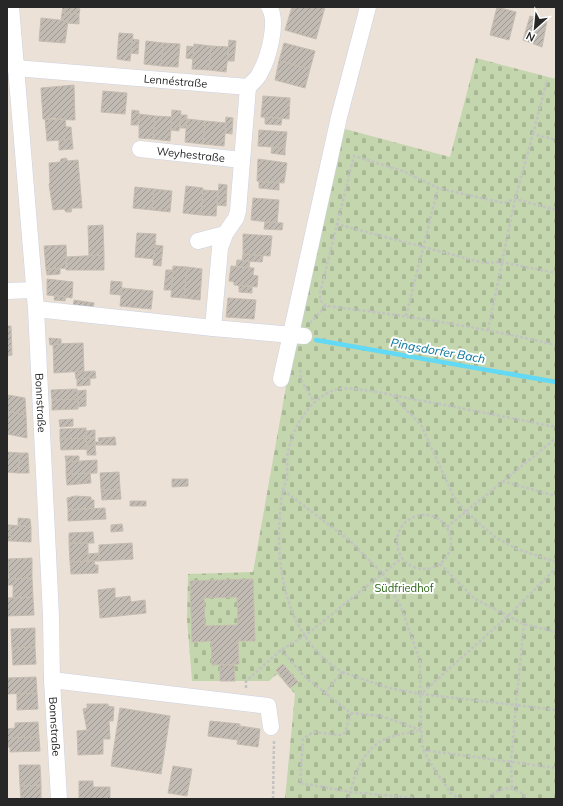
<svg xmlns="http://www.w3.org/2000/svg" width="563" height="806" font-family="Mulish,sans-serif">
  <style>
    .cemetery { fill: url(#cemetery-stones) }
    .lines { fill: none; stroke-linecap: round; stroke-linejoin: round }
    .stream { stroke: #62d9f5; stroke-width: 4.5 }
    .building { fill: url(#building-hatch); stroke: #c6bdb1; fill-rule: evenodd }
    .minor-casing { stroke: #ccd2e2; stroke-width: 17 }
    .path { stroke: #c3c3c3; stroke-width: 2.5; stroke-dasharray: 3 2; stroke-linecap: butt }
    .minor { stroke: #fff; stroke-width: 16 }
    .labels { text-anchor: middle; stroke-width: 4; stroke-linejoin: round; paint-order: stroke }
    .street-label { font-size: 11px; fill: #272727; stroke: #fff }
    .park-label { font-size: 11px; fill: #2c6615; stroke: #fff }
    .water-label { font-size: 12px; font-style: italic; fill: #06749c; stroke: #fff }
  </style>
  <defs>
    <pattern id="cemetery-stones" width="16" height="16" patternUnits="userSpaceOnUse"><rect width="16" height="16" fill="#c4d6ad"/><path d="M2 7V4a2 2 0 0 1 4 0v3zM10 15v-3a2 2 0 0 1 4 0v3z" fill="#a8b895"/></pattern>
    <pattern id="building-hatch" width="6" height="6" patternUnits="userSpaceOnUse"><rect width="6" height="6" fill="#c2bbb4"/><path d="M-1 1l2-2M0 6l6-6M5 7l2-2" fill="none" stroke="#9e9892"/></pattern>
  </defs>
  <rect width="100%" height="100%" fill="#ebe1d7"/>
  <!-- cemetery -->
  <path class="cemetery" d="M 476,58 L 556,79 L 556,799 L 285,799 L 295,694 L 277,674 L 269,681 L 192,681 L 187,619 L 188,574 L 253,572 L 295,336 L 341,128 L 450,157 Z"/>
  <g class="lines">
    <!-- stream -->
    <path class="stream" d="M 316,340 L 556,382"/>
  </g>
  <!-- building -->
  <path class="building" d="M 63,7 L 74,7 L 80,9 L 79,14 L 62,13 Z
    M 292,7 L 325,7 L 316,39 L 285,30 Z
    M 497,7 L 516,12 L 509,40 L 490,35 Z
    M 62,13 L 79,14 L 79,24 L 67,23 L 68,21 L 61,20 Z
    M 530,16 L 547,21 L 542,47 L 523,40 Z
    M 41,18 L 68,21 L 65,43 L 39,41 Z
    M 119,33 L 133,34 L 130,61 L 117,59 Z
    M 132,39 L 139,40 L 138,54 L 131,53 Z
    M 229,40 L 236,41 L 234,61 L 227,61 Z
    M 146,41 L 163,43 L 161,66 L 144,64 Z
    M 163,43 L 180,44 L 178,67 L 161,66 Z
    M 284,43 L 315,51 L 310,69 L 279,61 Z
    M 194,44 L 211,46 L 209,70 L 192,69 Z
    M 187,46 L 194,47 L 193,59 L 186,58 Z
    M 211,46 L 229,47 L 226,72 L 209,70 Z
    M 279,61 L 310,69 L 305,88 L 275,80 Z
    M 74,85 L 75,120 L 43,119 L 41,88 Z
    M 103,91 L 127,93 L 125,114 L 101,112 Z
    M 263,96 L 290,98 L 289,119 L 261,117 Z
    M 132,110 L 139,111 L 138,125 L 131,125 Z
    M 172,110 L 181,111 L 179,131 L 171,130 Z
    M 139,114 L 155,116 L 153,139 L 139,138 Z
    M 181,115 L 187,115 L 186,128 L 180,128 Z
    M 155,116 L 172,117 L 170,141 L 153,139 Z
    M 226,117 L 233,118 L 232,134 L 225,133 Z
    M 265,117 L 282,118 L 281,125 L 265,124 Z
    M 53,118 L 65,119 L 66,127 L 71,127 L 72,139 L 47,141 L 45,119 Z
    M 187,119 L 205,121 L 203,144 L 185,142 Z
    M 205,121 L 226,123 L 224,146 L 203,144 Z
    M 259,130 L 287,132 L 285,148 L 258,146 Z
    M 72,139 L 73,149 L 59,150 L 59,140 Z
    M 272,147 L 285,148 L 285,155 L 271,153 Z
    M 66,158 L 68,161 L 78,160 L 82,208 L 72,208 L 71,212 L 66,212 L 64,209 L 53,210 L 49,184 L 50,183 L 49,163 L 60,162 L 61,159 Z
    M 258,159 L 287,163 L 284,183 L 257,181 Z
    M 259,181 L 279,183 L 279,190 L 259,188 Z
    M 219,184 L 227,185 L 226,206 L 217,205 Z
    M 186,186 L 203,188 L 201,215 L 183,213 Z
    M 135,187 L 154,189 L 152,210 L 133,208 Z
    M 154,189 L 172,191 L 170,212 L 152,210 Z
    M 203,190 L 218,191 L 216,216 L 201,215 Z
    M 253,198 L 279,200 L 277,223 L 251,220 Z
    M 265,222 L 283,223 L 282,230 L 264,229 Z
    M 103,225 L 104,255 L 89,256 L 88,226 Z
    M 137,233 L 156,234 L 154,259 L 135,257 Z
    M 243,234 L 272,236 L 270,256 L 243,254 Z
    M 66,245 L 67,268 L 46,269 L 44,246 Z
    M 155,245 L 163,246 L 161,266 L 153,265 Z
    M 243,254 L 263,256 L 262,262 L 242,261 Z
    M 104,255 L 104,270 L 66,270 L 66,257 Z
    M 237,260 L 250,261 L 249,268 L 236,267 Z
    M 173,266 L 187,267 L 184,298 L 171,297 Z
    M 231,266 L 254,268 L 253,275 L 258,276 L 257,287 L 234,285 L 234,282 L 229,281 Z
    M 187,267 L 202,269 L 200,300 L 184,298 Z
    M 60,268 L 60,274 L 47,275 L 46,269 Z
    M 166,270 L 173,270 L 171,290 L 164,290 Z
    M 47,279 L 73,282 L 72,298 L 47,295 Z
    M 111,281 L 122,282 L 121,295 L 110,294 Z
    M 239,285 L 252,286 L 252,293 L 239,292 Z
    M 122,288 L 153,291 L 151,309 L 120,306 Z
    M 55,295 L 66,297 L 65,301 L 54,300 Z
    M 228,298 L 256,300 L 254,319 L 226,317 Z
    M 74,300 L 94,303 L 93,310 L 73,308 Z
    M 7,326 L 11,326 L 12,355 L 7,356 Z
    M 49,338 L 61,339 L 61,344 L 50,345 Z
    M 83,343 L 84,371 L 54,373 L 53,344 Z
    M 95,371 L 96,378 L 76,379 L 75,372 Z
    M 90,378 L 90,385 L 77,386 L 77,379 Z
    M 77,389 L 78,399 L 52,400 L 51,390 Z
    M 86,390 L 86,398 L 78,399 L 77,391 Z
    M 8,395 L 25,398 L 26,415 L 7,411 Z
    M 86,398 L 86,406 L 78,407 L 78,399 Z
    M 78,399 L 78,409 L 52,410 L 52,400 Z
    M 7,411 L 26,415 L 27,438 L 7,434 Z
    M 73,419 L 73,426 L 60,427 L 59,420 Z
    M 86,428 L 86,438 L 60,439 L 60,429 Z
    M 95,430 L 95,438 L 86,438 L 86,431 Z
    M 115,437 L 116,445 L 95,445 L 95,442 L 99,442 L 98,438 Z
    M 86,438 L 87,449 L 61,450 L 60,439 Z
    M 86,438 L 95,438 L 95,445 L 87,446 Z
    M 95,445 L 96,455 L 87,455 L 87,446 Z
    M 7,452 L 20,453 L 18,473 L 7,472 Z
    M 20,453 L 28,453 L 29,473 L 18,473 Z
    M 65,456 L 79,456 L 79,461 L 66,462 Z
    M 97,460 L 97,473 L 66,474 L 66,462 Z
    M 119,472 L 120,489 L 101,490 L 100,473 Z
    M 90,473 L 91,483 L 67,485 L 66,474 Z
    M 172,479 L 188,479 L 188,486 L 172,487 Z
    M 120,489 L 121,499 L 102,500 L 101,490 Z
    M 75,496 L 91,497 L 91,500 L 94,500 L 94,508 L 68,510 L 67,498 Z
    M 130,501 L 146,501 L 146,506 L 130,506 Z
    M 105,508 L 106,519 L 68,521 L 68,510 Z
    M 18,518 L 30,519 L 31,527 L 18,526 Z
    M 122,524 L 123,531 L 111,532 L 111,525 Z
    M 7,525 L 10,525 L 11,541 L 7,541 Z
    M 10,525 L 31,527 L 31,542 L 11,541 Z
    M 93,532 L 94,543 L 69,543 L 69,533 Z
    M 69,543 L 88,543 L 88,561 L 70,562 Z
    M 132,543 L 133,559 L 99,561 L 99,545 Z
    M 99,553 L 99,561 L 88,561 L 88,554 Z
    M 32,558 L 32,578 L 9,579 L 8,559 Z
    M 94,561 L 95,565 L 98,565 L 98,573 L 71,574 L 70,562 Z
    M 32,578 L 33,597 L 13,598 L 13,585 L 7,585 L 7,579 Z
    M 253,579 L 255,641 L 238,641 L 239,664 L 212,665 L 211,641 L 192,642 L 190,581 ZM 237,597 L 238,625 L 205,626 L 204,598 Z
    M 115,588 L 115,598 L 130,596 L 131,602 L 145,600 L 146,613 L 100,618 L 98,590 Z
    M 33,597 L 34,615 L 7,616 L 7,598 Z
    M 35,628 L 35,647 L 12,648 L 11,629 Z
    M 35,647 L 36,664 L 13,665 L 12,648 Z
    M 283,664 L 298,682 L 290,688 L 276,670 Z
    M 220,665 L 234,665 L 235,681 L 220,681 Z
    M 36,677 L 37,693 L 7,694 L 7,678 Z
    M 37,693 L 38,709 L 17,710 L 17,694 Z
    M 87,704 L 108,704 L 108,706 L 114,707 L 113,721 L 109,721 L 110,739 L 103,739 L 103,754 L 78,755 L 77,731 L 87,730 L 83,709 L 87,708 Z
    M 120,708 L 170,716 L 161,774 L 111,766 Z
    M 210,721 L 240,724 L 238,740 L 208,736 Z
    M 38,722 L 39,737 L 7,738 L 7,729 L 15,728 L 15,723 Z
    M 240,726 L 260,729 L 258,747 L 237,744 Z
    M 39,737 L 40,751 L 10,752 L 10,747 L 7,747 L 7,738 Z
    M 19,765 L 40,765 L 41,785 L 20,786 Z
    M 173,766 L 192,769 L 187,796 L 168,793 Z
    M 79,781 L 93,781 L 93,787 L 110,787 L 110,799 L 79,799 Z
    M 41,785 L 41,799 L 21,799 L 20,786 Z"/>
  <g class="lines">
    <defs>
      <g id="minor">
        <path id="s1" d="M 11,7 L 36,309 L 51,616 L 52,680 L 59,799"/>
        <path id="s2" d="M 15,68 L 248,87 C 252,83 258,78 260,73 C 268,59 279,21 269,7"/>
        <path id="s3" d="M 140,149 L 242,160"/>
        <path d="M 198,241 L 225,234"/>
        <path d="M 7,291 L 34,290"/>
        <path d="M 36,309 L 213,328 L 304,336"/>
        <path d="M 213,328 L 220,248 L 225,234 L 236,218 L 238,211 L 248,87"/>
        <path d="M 281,379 L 339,117 L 368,7"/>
        <path d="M 52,680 L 268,706 L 271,727"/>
      </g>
    </defs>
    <!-- minor casing -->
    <use href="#minor" class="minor-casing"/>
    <!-- path -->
    <path class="path" d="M 533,134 L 547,80
      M 336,224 L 484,263 L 501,262 L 556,273
      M 326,306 L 320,300 L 320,293 L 354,156 L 403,171 L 438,188
      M 406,316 L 438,188 L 503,203 L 515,199 L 556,210
      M 310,323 L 326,306 C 404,315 480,327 556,345
      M 488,330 L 515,199 L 533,134 L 556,140
      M 300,370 L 302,382 L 314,402
      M 393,396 L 421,425 L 454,497 L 465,511 L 495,537 L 517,549 L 556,562
      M 502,481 L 556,496
      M 283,490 L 349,540 L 383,574 L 401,607 L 420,661 L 421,730 L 423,750 L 436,772 L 451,793 L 460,799
      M397 542a27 27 0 1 1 54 0a27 27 0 1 1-54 0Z
      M 447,527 L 556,438
      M 440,564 L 475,599 L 524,624 L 556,632
      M 281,650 L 303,675 L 325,693
      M 342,672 L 389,688 L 421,694 L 508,616 L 556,568
      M 246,688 L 246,681 L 281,650 L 306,635 L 402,558
      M 421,694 L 516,705 L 524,624
      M 351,713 L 345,733 L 340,735 L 313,732 L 303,739 L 300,783 L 351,792 L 424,799
      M 421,730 L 381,716 L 351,713 L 325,693 L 342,672 C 288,639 275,572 280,514 C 281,506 281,498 283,490 C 284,485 287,481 287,476 C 288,468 286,460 288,452 C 293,426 311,396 338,389 C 351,386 393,395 407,398 C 457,407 506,417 556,427
      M 423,750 L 556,768
      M 512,788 L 511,762 L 516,705 L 556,710
      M 273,799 L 274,741
      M 349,799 C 353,776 364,746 388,738 C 397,734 408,733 418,731
      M 489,799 C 498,785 517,785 527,799"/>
    <!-- minor -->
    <use href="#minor" class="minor"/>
  </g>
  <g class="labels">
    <!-- street labels -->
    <g class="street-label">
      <text dy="4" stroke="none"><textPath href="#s2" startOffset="161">Lennéstraße</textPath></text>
      <text dy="4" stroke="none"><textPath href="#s3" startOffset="51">Weyhestraße</textPath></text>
      <text dy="4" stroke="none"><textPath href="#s1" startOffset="397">Bonnstraße</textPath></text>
      <text dy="4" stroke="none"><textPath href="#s1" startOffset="721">Bonnstraße</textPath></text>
    </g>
    <!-- park labels -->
    <g class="park-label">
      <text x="404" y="592">Südfriedhof</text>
    </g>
    <!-- water labels -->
    <g class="water-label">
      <text transform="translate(438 351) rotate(10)" y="4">Pingsdorfer Bach</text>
    </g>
  </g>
  <!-- border -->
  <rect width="563" height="806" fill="none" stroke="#272727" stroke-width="16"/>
  <!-- north arrow -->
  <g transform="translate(535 28) rotate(207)" stroke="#ffffff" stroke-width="3" paint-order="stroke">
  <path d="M0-3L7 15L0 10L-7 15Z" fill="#272727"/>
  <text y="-6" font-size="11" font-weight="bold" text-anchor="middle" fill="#272727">N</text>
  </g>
</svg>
